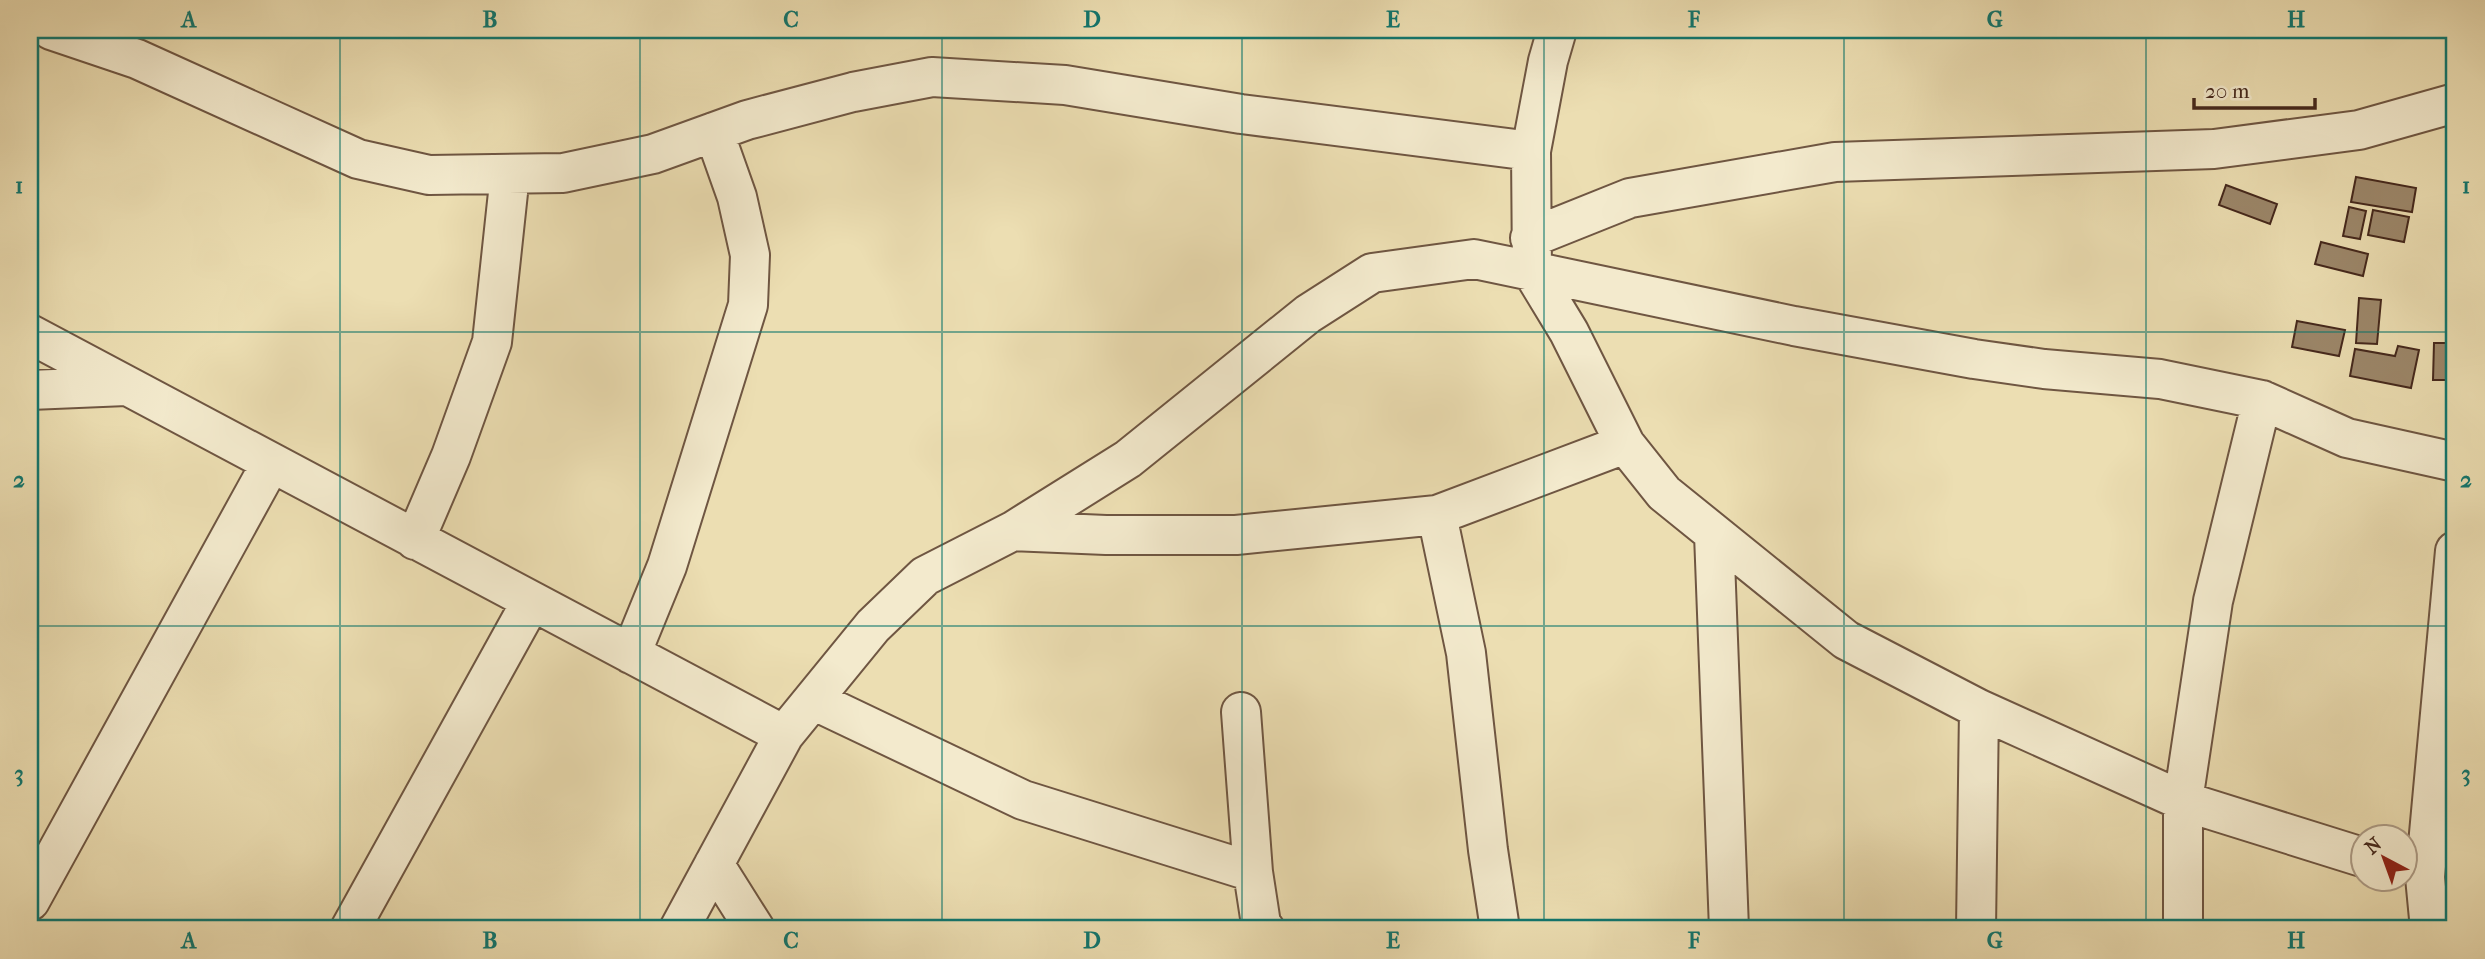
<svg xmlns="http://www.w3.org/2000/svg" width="2485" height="959" font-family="'IM FELL French Canon',serif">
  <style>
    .building { fill: #9c876a; stroke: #45281c; stroke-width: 2 }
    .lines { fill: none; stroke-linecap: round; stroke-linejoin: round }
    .minor-casing { stroke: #6f5642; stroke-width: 42 }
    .minor { stroke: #f3eacd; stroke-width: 38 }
    .grid { fill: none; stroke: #0f766e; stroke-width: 2; stroke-opacity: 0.55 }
    .neatline { fill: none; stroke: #0f766e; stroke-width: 2.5 }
    .grid-label { font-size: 23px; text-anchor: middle; font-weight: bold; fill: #0f766e }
  </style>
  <rect width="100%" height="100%" fill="#ecdeb2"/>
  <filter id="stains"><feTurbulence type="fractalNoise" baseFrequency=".00286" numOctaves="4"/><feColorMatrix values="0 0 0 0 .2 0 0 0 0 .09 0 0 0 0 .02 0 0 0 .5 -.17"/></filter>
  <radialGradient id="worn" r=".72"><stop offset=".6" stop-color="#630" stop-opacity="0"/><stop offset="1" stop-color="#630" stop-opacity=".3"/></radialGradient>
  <!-- building -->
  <path class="building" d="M 2356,177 L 2416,188 L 2412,212 L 2351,202 Z
    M 2226,185 L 2277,204 L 2270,224 L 2219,205 Z
    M 2349,207 L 2366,211 L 2360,239 L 2343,236 Z
    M 2373,210 L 2409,217 L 2404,242 L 2368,235 Z
    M 2321,242 L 2368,254 L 2363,276 L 2315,264 Z
    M 2359,298 L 2381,300 L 2377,344 L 2356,343 Z
    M 2297,321 L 2345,330 L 2339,356 L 2292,347 Z
    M 2434,343 L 2455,343 L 2455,380 L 2433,380 Z
    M 2398,346 L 2419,350 L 2411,388 L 2350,376 L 2355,349 L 2395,356 Z"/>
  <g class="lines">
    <defs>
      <path id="minor" d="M 51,30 L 137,59 L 358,159 L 429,175 L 563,173 L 653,154 L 747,120 L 853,92 L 932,77 L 1065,85 L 1241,114 L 1531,151
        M 1557,30 L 1548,61 L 1531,151 L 1532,271 L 1794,326 L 1974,359 L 2044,369 L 2160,379 L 2262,400 L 2347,438 L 2455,462
        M 1530,238 L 1630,198 L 1835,162 L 2214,149 L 2359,130 L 2455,103
        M 30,334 L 784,735
        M 30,390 L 126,386
        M 1437,515 L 1466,653 L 1488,850 L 1500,929
        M 1013,531 L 1106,535 L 1236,535 L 1437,515 L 1625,444
        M 1714,534 L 1729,929
        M 415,540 L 451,456 L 492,342 L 510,174
        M 631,654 L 667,566 L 748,305 L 750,255 L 737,197 L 714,132
        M 813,700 L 1023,800 L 1253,872
        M 1241,712 L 1253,872 L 1261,924 L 1265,929
        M 714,864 L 755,929
        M 30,901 L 271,463
        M 350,929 L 531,602
        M 679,929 L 784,735 L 873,626 L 925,576 L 1013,531 L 1128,459 L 1308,314 L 1372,273 L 1474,259 L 1532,271 L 1569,332 L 1625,444 L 1664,493 L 1846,640 L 1979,709 L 2183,801 L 2362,857
        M 1976,929 L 1979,709
        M 2183,929 L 2183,801 L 2213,601 L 2262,400
        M 2430,929 L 2425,877 L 2455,551"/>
    </defs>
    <!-- minor casing -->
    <use href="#minor" class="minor-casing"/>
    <!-- minor -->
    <use href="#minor" class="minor"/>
  </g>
  <!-- grid -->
  <path class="grid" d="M 340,30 L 340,929M 640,30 L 640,929M 942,30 L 942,929M 1242,30 L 1242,929M 1544,30 L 1544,929M 1844,30 L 1844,929M 2146,30 L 2146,929M 30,332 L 2455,332M 30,626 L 2455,626"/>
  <!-- margin -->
  <rect width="2485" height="959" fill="none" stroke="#ecdeb2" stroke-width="77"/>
  <!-- north arrow -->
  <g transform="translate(2384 858) rotate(319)"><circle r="33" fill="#f3eacd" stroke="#ad9c86" stroke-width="2"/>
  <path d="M0-5L12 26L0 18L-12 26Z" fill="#8f2418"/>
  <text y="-10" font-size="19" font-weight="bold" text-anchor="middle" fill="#45281c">N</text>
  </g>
  <!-- scale -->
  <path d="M2194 98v10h121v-10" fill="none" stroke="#45281c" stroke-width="3.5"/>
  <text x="2205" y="98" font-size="21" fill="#45281c" stroke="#f3eacd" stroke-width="5" paint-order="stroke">20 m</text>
  <rect x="38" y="38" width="2408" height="882" class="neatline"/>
  <g class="grid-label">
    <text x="189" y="27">A</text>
    <text x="490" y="27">B</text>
    <text x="791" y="27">C</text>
    <text x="1092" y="27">D</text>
    <text x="1393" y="27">E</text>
    <text x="1694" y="27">F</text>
    <text x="1995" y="27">G</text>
    <text x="2296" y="27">H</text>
    <text x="19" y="193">1</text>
    <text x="2466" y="193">1</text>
    <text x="19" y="487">2</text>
    <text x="2466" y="487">2</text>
    <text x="19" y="781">3</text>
    <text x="2466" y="781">3</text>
    <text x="189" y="948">A</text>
    <text x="490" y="948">B</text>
    <text x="791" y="948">C</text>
    <text x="1092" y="948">D</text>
    <text x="1393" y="948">E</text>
    <text x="1694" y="948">F</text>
    <text x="1995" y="948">G</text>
    <text x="2296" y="948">H</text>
  </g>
  <rect width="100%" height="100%" filter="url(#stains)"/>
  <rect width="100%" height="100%" fill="url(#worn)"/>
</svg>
